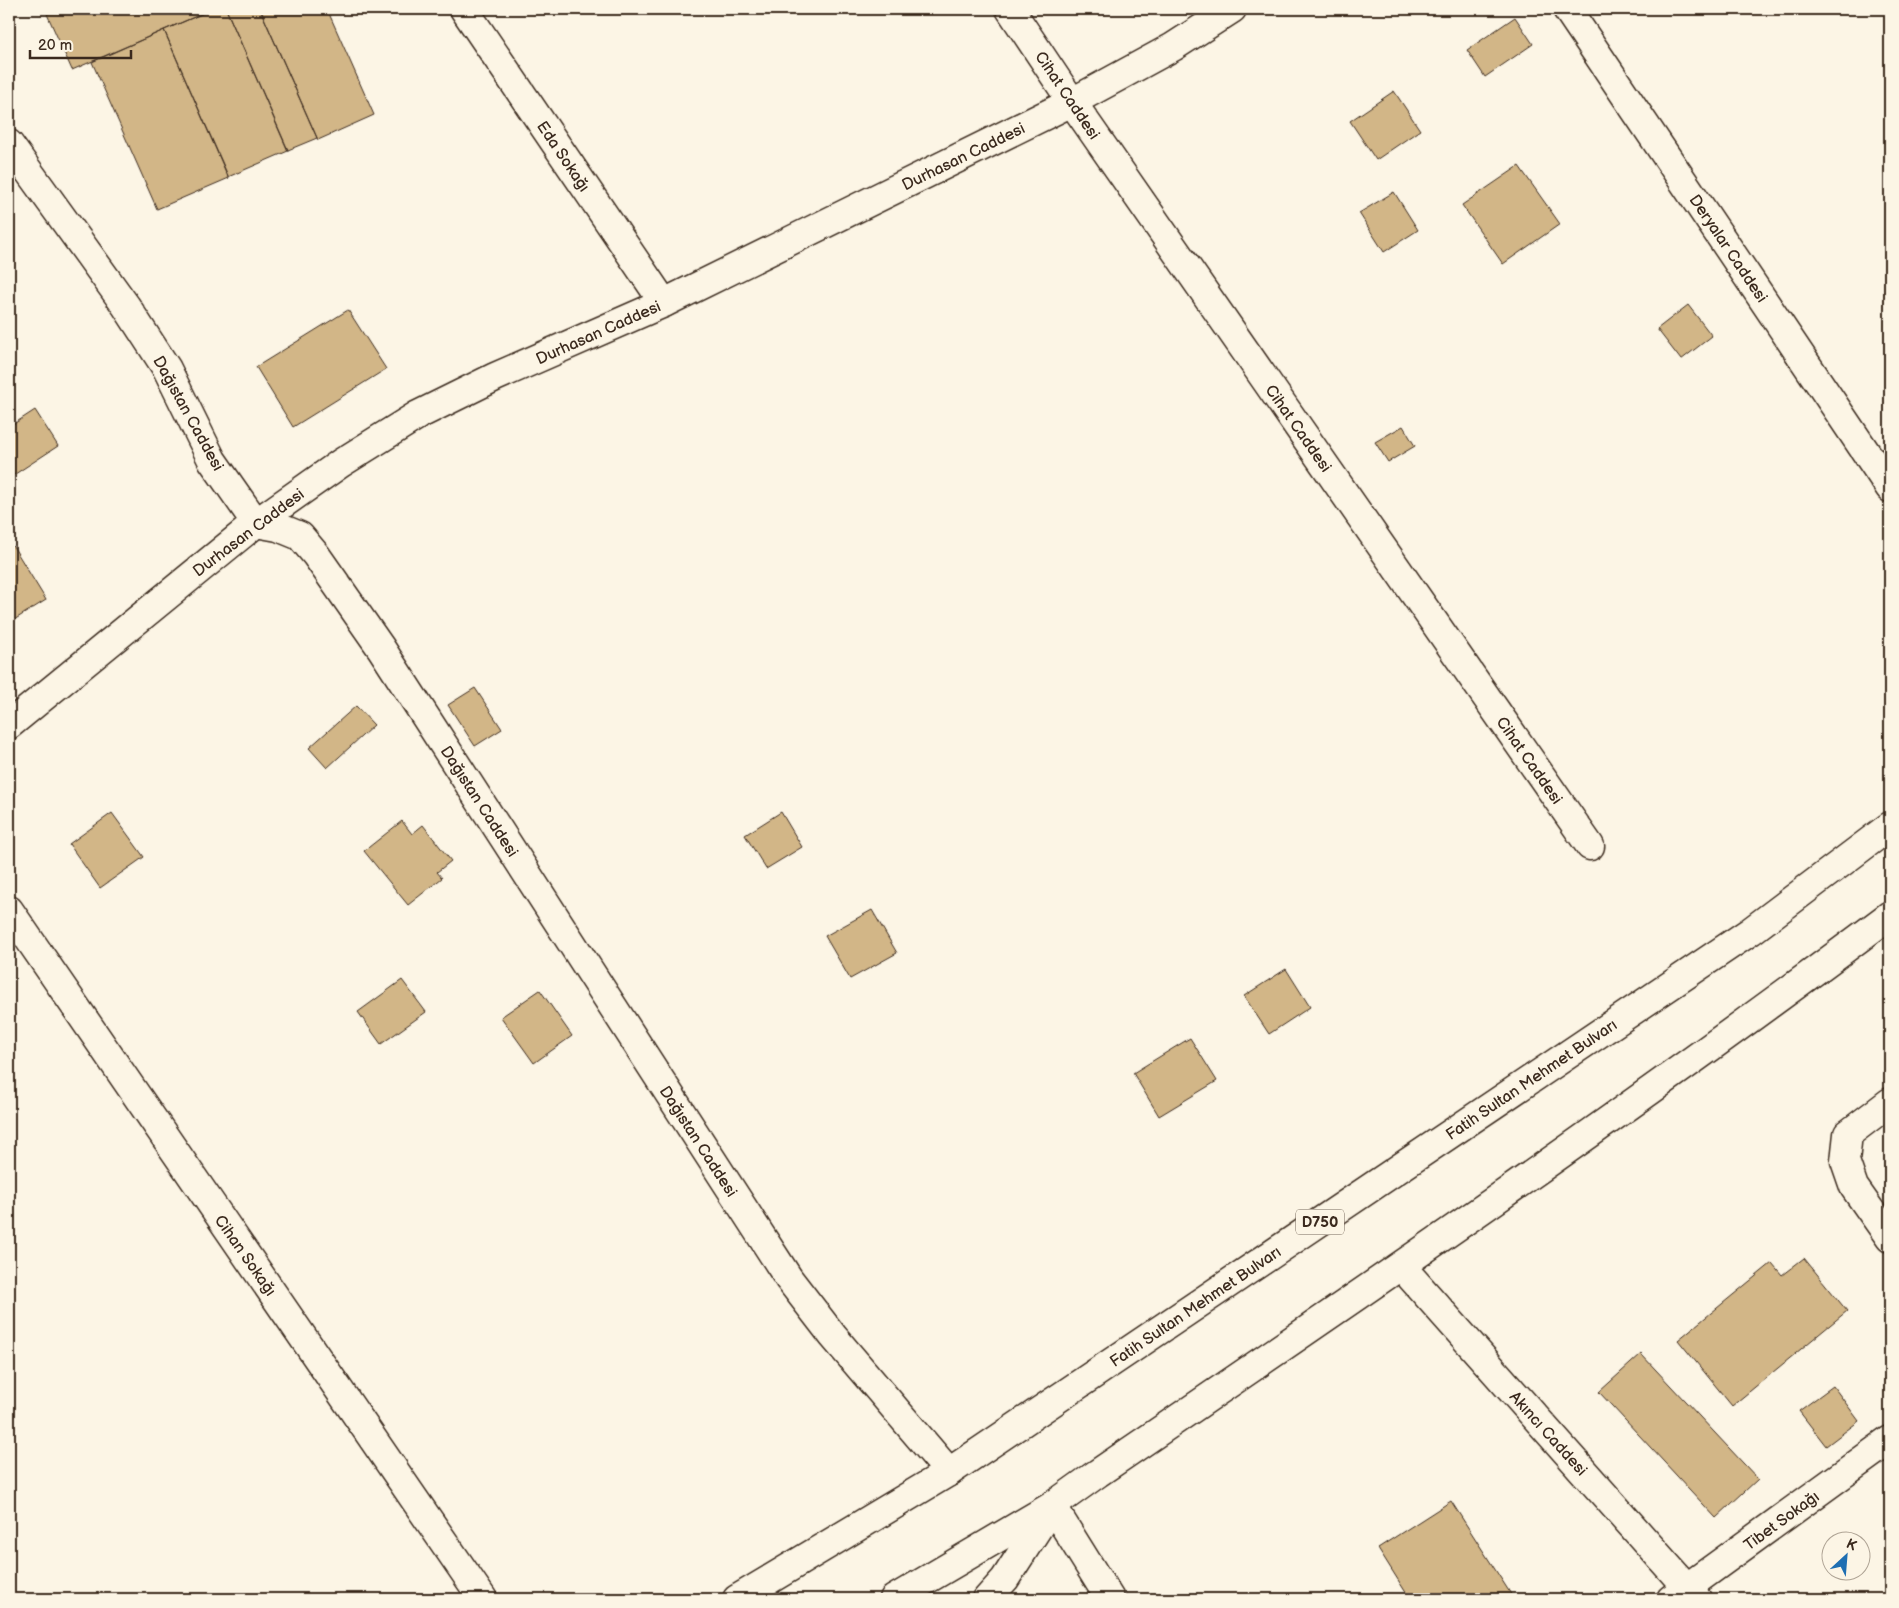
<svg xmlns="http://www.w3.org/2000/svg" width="1899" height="1608" font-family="'Balsamiq Sans',sans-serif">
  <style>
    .building { fill: #d2b687; stroke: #3b2a1e }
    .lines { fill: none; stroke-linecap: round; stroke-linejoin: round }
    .minor-casing { stroke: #3b2a1e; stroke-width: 31 }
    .tertiary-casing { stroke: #3b2a1e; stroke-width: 31 }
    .trunk-casing { stroke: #3b2a1e; stroke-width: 31 }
    .minor { stroke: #fcf5e5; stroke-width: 28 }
    .tertiary { stroke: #fcf5e5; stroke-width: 28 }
    .trunk { stroke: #fcf5e5; stroke-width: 28 }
    .labels { text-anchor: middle; stroke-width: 5; stroke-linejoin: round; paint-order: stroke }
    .shield { fill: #fcf5e5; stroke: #75675a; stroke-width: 1 }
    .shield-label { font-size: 15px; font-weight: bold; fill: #3b2a1e }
    .street-label { font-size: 16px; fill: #3b2a1e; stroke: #fcf5e5 }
  </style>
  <rect width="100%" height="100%" fill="#fcf5e5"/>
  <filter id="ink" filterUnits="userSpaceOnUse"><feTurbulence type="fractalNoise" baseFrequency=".02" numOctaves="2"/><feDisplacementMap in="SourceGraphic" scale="10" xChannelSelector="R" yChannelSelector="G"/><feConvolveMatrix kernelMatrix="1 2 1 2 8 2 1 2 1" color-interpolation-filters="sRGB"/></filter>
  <g filter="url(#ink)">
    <!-- building -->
    <path class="building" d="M 59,9 L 213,9 L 72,70 L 47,14 Z
      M 213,9 L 226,9 L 288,151 L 228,177 L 164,30 Z
      M 226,9 L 260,9 L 317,138 L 288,150 Z
      M 266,9 L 327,9 L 374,115 L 318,140 L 261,11 Z
      M 1515,17 L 1533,44 L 1485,77 L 1467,50 Z
      M 164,30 L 229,178 L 157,209 L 92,62 Z
      M 1394,91 L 1420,130 L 1376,160 L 1350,121 Z
      M 1519,166 L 1560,224 L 1503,264 L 1462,205 Z
      M 1394,192 L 1418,230 L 1384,252 L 1359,213 Z
      M 1688,305 L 1712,336 L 1681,360 L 1657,329 Z
      M 348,310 L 386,369 L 293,427 L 256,367 Z
      M 35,410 L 58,446 L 9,478 L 9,427 Z
      M 1403,426 L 1415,446 L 1388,462 L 1375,442 Z
      M 13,546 L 46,600 L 9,623 L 9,549 Z
      M 475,688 L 502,729 L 475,746 L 448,705 Z
      M 356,706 L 374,725 L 327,768 L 309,748 Z
      M 781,812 L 802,847 L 766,869 L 745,835 Z
      M 112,813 L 144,857 L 100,888 L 69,844 Z
      M 402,821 L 412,834 L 423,825 L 451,861 L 437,872 L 442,878 L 408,905 L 364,851 Z
      M 872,910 L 897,953 L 850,979 L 825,936 Z
      M 1286,969 L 1310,1007 L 1269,1034 L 1244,996 Z
      M 402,980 L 426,1012 L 381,1044 L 358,1012 Z
      M 540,990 L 572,1036 L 534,1063 L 501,1017 Z
      M 1190,1038 L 1217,1081 L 1159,1116 L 1133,1073 Z
      M 1804,1258 L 1847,1311 L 1732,1406 L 1678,1340 L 1772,1263 L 1782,1275 Z
      M 1641,1354 L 1758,1479 L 1716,1518 L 1599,1392 Z
      M 1833,1386 L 1859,1421 L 1826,1446 L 1799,1411 Z
      M 1451,1501 L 1514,1599 L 1410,1599 L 1378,1548 Z"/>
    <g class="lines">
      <defs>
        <path id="minor" d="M 464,9 L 664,303
          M 1010,9 L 1072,102 L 1590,846
          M 1567,9 L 1890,488
          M 9,144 L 126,306 L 167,369 L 212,460 L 256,523 L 278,527 L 300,536 L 316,555 L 381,648 L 789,1279 L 833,1336 L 949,1472
          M 9,910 L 483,1599
          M 1890,1102 L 1848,1134 L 1845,1161 L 1854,1187 L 1890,1238
          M 1671,1599 L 1890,1440"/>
        <path id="tertiary" d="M 9,725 L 256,523 L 341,463 L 418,415 L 495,377 L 664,303 L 1072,102 L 1173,47 L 1232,9
          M 1401,1266 L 1697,1599
          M 987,1599 L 1005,1579 L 1052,1506 L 1110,1599"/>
        <path id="trunk" d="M 737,1599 L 949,1472 L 1751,931 L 1890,826
          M 894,1599 L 1052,1506 L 1098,1473 C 1365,1291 1632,1109 1890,915"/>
      </defs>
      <!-- minor casing -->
      <use href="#minor" class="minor-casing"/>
      <!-- tertiary casing -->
      <use href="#tertiary" class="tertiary-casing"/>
      <!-- trunk casing -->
      <use href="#trunk" class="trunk-casing"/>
      <!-- minor -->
      <use href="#minor" class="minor"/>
      <!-- tertiary -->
      <use href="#tertiary" class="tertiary"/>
      <!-- trunk -->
      <use href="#trunk" class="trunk"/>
    </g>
  </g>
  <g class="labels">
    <!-- shield labels -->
    <rect class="shield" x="1296" y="1209.5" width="48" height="25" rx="4"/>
    <g class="shield-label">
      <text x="1320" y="1227">D750</text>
    </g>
    <!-- street labels -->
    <g class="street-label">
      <text transform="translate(1068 95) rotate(56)" y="6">Cihat Caddesi</text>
      <text transform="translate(564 156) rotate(56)" y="6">Eda Sokağı</text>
      <text transform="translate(963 156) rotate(-26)" y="6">Durhasan Caddesi</text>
      <text transform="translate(1729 248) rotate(56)" y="6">Deryalar Caddesi</text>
      <text transform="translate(598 332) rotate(-24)" y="6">Durhasan Caddesi</text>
      <text transform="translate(189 413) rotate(61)" y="6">Dağıstan Caddesi</text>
      <text transform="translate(1299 428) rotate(55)" y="6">Cihat Caddesi</text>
      <text transform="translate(248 532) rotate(-37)" y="6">Durhasan Caddesi</text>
      <text transform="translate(1530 760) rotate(55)" y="6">Cihat Caddesi</text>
      <text transform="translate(480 801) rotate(57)" y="6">Dağıstan Caddesi</text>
      <text transform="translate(1531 1079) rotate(-34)" y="6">Fatih Sultan Mehmet Bulvarı</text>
      <text transform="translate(699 1141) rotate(57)" y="6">Dağıstan Caddesi</text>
      <text transform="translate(246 1255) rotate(55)" y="6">Cihan Sokağı</text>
      <text transform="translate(1195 1306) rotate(-34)" y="6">Fatih Sultan Mehmet Bulvarı</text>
      <text transform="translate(1549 1433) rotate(48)" y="6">Akıncı Caddesi</text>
      <text transform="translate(1781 1520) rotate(-36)" y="6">Tibet Sokağı</text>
    </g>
  </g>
  <!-- margin -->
  <rect width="1899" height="1608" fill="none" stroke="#fcf5e5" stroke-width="30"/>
  <rect x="15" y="15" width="1869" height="1578" fill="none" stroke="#3b2a1e" stroke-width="2" filter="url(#ink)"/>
  <!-- north arrow -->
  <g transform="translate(1846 1556) rotate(26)"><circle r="24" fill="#fcf5e5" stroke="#afa495"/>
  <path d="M0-4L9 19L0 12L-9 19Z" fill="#1f6fb2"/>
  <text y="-8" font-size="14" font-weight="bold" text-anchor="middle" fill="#3b2a1e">K</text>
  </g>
  <!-- scale -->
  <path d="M30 50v8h101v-8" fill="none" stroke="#3b2a1e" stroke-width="2.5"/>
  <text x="38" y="50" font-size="15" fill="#3b2a1e" stroke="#fcf5e5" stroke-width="4" paint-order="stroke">20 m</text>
</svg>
